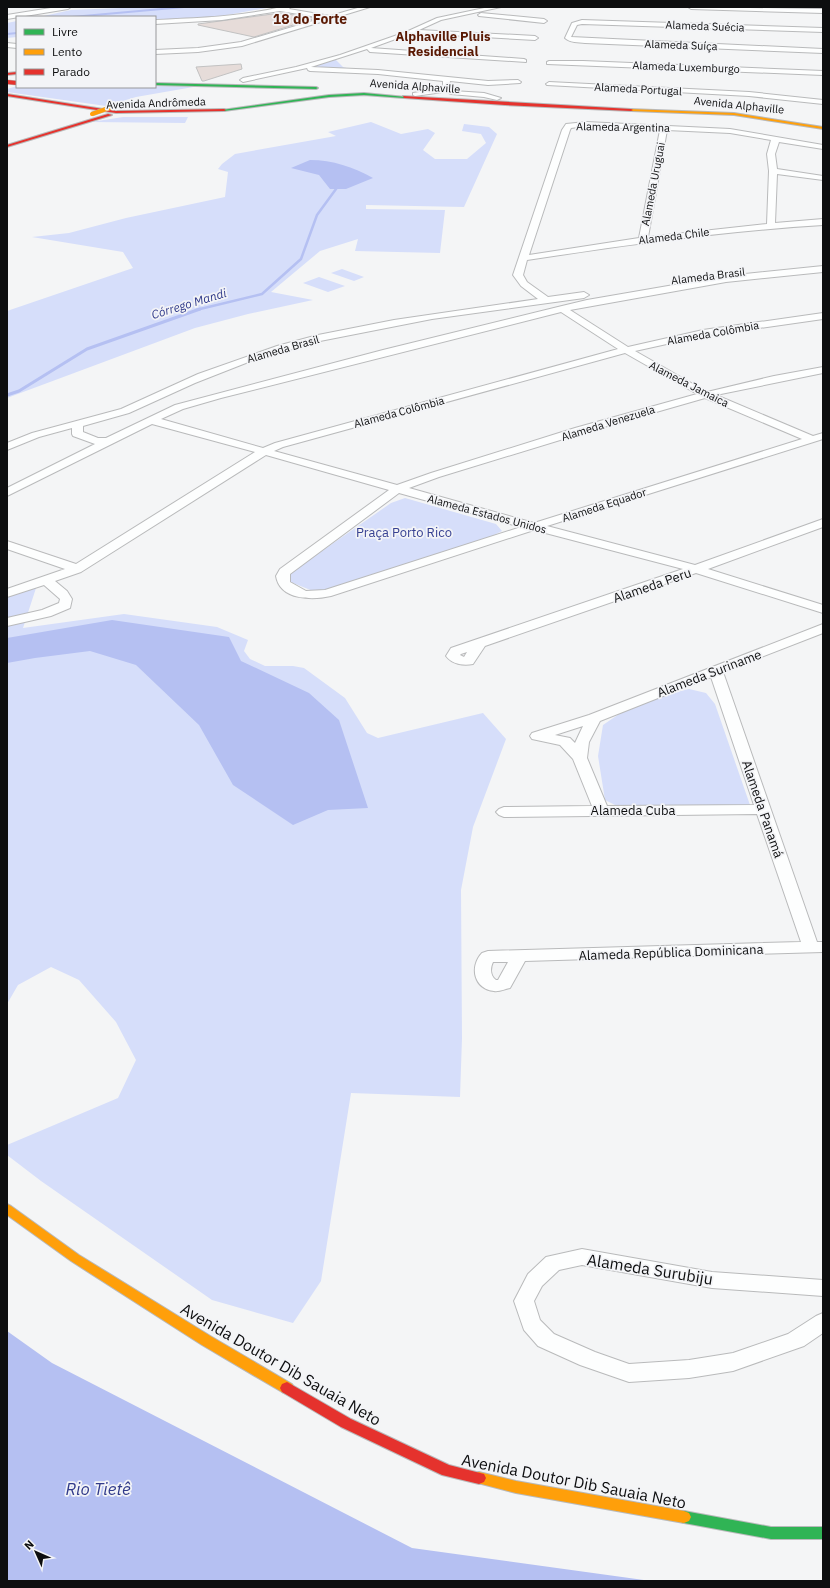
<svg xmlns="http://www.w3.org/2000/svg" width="830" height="1588" font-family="'IBM Plex Sans',sans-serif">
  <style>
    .green { fill: #d6defa }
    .water { fill: #b5c0f2 }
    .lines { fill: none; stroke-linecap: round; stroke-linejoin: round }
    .stream-far2 { stroke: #b5c0f2; stroke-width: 2 }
    .stream-far1 { stroke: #b5c0f2; stroke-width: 2.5 }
    .stream { stroke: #b5c0f2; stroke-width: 3 }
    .building { fill: #e6dcd9; stroke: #c2c2c2 }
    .street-casing { stroke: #b9babb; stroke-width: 2 }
    .fast-casing { stroke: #b9babb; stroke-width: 2 }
    .slow-casing { stroke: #b9babb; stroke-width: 2 }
    .jam-casing { stroke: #b9babb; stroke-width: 2 }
    .street { fill: #fdfefe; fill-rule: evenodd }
    .fast { fill: #30b455; fill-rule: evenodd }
    .slow { fill: #ff9f0a; fill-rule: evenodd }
    .jam { fill: #e5322d; fill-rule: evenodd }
    .slow-bridge-casing { stroke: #b9babb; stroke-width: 5; stroke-linecap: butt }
    .jam-bridge-casing { stroke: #b9babb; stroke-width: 5; stroke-linecap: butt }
    .slow-bridge { stroke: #ff9f0a; stroke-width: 4 }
    .jam-bridge { stroke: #e5322d; stroke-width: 4 }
    .labels { text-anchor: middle; stroke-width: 3.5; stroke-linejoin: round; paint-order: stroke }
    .far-street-label { font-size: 11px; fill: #0d0e0f; stroke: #f3f4f7 }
    .far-water-label { font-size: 12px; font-style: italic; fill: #303a8a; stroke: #f3f4f7 }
    .far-quarter-label { font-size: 13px; font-weight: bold; fill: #5a1903; stroke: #f3f4f7 }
    .park-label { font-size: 13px; fill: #374192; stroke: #f3f4f7 }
    .street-label { font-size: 13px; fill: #0d0e0f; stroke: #f3f4f7 }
    .far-district-label { font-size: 14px; font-weight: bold; fill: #5a1903; stroke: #f3f4f7 }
    .near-street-label { font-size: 16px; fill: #0d0e0f; stroke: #f3f4f7 }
    .near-water-label { font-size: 17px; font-style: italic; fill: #303a8a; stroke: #f3f4f7 }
  </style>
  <rect width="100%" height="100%" fill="#f4f5f6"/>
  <!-- green -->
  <path class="green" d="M 144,7 L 272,7 L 216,17 L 155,20 L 155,17 L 39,17 L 71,10 Z
    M 17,21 L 17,37 L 7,38 L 7,23 Z
    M 335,59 L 343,67 L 353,70 L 310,67 Z
    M 17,86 L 17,87 L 199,86 L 136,97 L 106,106 L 7,92 L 7,89 Z
    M 123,117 L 188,117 L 185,123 L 91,122 Z
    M 371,122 L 401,134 L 428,129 L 435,133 L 423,150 L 435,159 L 467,159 L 486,143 L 481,134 L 462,131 L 464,124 L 489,127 L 497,134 L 464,207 L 366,205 L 366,209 L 445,210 L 440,253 L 355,251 L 358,239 L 320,251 L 271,292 L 313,300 L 248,314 L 195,328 L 7,398 L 7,311 L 133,268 L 123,252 L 32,237 L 69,233 L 126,218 L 225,197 L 228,172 L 218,169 L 222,164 L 235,154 L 336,136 L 328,132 Z
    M 342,269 L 364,277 L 354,281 L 331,273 Z
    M 319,277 L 345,286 L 328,292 L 303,283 Z
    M 405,498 L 496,524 L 502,531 L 490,537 L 322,591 L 313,591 L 288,581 L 289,574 L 391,503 Z
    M 37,585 L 23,628 L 124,614 L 217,627 L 248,640 L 244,651 L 250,659 L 265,666 L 293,666 L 304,668 L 345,698 L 367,733 L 378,738 L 483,713 L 506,739 L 473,827 L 461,890 L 462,1038 L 460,1097 L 351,1093 L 321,1281 L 293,1323 L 212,1300 L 41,1181 L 7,1155 L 7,1145 L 118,1098 L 136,1060 L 116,1022 L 79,980 L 51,967 L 18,985 L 7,1004 L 7,595 Z
    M 689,689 L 706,693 L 715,704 L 750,805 L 619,807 L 605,800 L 598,756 L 603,725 L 625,710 L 669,694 Z"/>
  <!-- water -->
  <path class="water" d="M 310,160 C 333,160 353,167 373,178 L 346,189 L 330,189 L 319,175 L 291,168 Z
    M 112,620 L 229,637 L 241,661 L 309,693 L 339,720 L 368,808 L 328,810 L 293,825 L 233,785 L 199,725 L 136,665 L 90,651 L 35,658 L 7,663 L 7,638 Z
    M 7,1331 L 52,1363 L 412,1548 L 651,1581 L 7,1581 Z"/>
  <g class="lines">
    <!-- stream-far2 -->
    <path class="stream-far2" d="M 72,17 L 184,7
      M 7,34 L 17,33"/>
    <!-- stream-far1 -->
    <path class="stream-far1" d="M 196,310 L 262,294 L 301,259 L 317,215 L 336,189"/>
    <!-- stream -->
    <path class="stream" d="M 7,395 L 19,391 L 87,349 L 200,309"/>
  </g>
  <!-- building -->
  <path class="building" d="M 280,13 L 316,18 L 254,37 L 198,25 L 198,24 Z
    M 241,64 L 242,69 L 204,81 L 202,81 L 196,67 Z"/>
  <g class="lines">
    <defs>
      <path id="street" d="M 57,7 L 71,7 L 68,9 L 7,19 L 7,15 Z
        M 281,7 L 291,7 L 289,9 L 330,16 L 361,7 L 370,7 L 242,46 L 198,52 L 155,54 L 155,50 L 198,48 L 241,42 L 323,18 L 280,11 L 222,20 L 155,24 L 155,20 C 197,18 240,17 281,7 Z
        M 489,7 L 501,7 L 441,20 L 419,30 L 535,36 L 538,38 L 535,40 L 412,33 L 371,48 L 524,59 L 526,60 L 526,62 L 370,52 L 367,49 L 311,67 L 378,70 L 488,81 L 518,80 L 521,82 L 520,83 L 488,85 L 450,81 L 449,87 L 443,92 L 415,96 L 413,95 L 413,93 L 439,89 L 443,86 L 443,81 L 378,74 L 310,71 L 308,70 L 307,68 L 243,82 L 240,80 L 243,78 L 296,67 L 340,55 L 406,32 L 437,18 Z
        M 688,7 L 823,9 L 823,13 L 691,9 Z
        M 481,13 L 544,19 L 547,21 L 544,23 L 479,16 L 478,15 Z
        M 582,20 L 823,28 L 823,32 L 582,24 L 577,25 L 571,37 L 823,49 L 823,53 L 585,43 C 578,42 570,43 565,38 L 572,23 Z
        M 7,43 L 17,44 L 17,48 L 7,47 Z
        M 549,61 L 583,61 L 823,71 L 823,75 L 547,64 L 547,62 Z
        M 549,82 L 749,92 L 823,100 L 823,104 L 749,96 L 547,85 L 546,84 Z
        M 453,91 L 484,93 L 501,98 L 497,100 L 484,97 L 451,94 L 449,93 Z
        M 586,122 L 730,129 L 823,145 L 823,149 L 779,142 L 775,154 L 777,169 L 823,176 L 823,180 L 777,174 L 775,223 L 823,219 L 823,225 C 724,231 626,245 527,260 L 523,275 L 527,282 L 548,297 L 584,292 L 589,295 L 584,298 L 432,319 L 320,341 L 251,361 L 195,383 L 129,413 L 83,426 L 83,432 L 98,438 L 106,438 L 175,405 L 383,350 L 562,306 L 587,300 L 726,276 L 823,266 L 823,272 L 726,282 L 570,310 L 628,347 L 703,330 L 823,313 L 823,319 L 703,336 L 635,351 L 707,392 L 774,376 L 823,367 L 823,373 L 716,395 L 813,436 L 823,433 L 823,439 L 547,526 L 695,565 L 823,519 L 823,527 L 708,569 L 823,605 L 823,613 L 696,573 L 485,646 L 473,664 C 463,666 452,664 446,656 L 451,648 L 683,569 L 534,530 L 331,596 C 314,600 280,601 276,576 L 280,569 L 389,490 L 266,455 L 81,572 L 55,581 L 67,591 L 72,599 L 70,608 L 51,616 L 7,626 L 7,618 L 42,610 L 59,603 L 60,599 L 44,585 L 7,597 L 7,589 L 65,569 L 7,549 L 7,541 L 76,564 L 255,452 L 152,424 L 7,496 L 7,488 L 95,444 L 73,436 L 72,434 L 72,428 L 39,437 L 7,450 L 7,443 L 32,433 L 121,409 L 198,374 L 277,346 L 318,335 L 394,320 L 538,299 L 521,286 L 513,275 L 562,130 L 566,124 ZM 586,126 L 660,130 L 639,238 L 529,255 L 570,130 L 571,128 ZM 667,130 L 730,133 L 771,140 L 767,154 L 769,171 L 767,224 L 648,237 ZM 561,312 L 618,349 L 275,443 L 263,448 L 161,419 L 183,409 L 221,398 ZM 625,353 L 697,394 L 575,428 L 431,473 L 397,485 L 274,451 L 283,447 ZM 705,398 L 802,439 L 534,523 L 409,488 L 439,477 L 583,433 ZM 399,493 L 521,527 L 325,590 L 306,591 L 290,582 L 290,574 ZM 467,652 L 464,657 L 460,655 L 461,654 Z
        M 823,624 L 823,633 L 723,672 L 817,942 L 823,942 L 823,952 L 525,961 L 510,988 C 505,989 499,992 494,991 C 474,989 469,967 482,953 L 488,951 L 801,942 L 757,814 L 504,817 L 499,815 L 496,812 L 499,809 L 504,807 L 592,806 L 573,759 L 560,745 L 532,739 L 530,736 L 532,733 L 589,715 ZM 711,677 L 754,805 L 607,806 L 587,758 L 589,742 L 600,721 ZM 583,726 L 575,743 L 570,738 L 555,735 ZM 493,962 L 508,962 L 498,980 L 496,980 C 490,976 490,968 493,962 Z
        M 582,1249 L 712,1272 L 823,1280 L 823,1296 L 712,1288 L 582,1265 L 559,1270 L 542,1286 L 534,1301 L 540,1320 L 554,1334 L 595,1352 L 629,1364 L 689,1360 L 733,1353 L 788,1334 L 816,1316 L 823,1313 L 823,1333 L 804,1346 L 733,1371 L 689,1378 L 629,1382 L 580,1365 L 538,1346 L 524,1330 L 514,1301 L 528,1274 L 546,1257 Z"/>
      <path id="fast" d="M 155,83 L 316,87 L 318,88 L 316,89 L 155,85 Z
        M 364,93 L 406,97 L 404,98 L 364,95 L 329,97 L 224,111 L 222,110 L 329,95 Z
        M 684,1511 L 771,1527 L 823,1527 L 823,1539 L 771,1539 L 684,1523 L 679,1521 L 677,1517 L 679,1513 Z"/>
      <path id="slow" d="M 629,109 L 734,113 L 823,127 L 823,129 L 734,115 L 631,111 Z
        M 7,1204 L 11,1206 L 79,1255 L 212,1337 L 292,1384 L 294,1388 L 292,1392 L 287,1394 L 282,1392 L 202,1345 L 71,1261 L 7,1215 Z
        M 479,1472 L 516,1481 L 684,1511 L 689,1513 L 691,1517 L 689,1521 L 684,1523 L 516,1493 L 474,1482 L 472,1478 L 474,1474 Z"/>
      <path id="jam" d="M 17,72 L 17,74 L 7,75 L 7,73 Z
        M 7,94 L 116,111 L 224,109 L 226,110 L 224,111 L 116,113 L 7,96 Z
        M 403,96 L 631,109 L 633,110 L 631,111 L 505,105 L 404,98 Z
        M 108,114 L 112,115 L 7,147 L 7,145 Z
        M 287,1382 L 351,1419 L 449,1465 L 484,1474 L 486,1478 L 484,1482 L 479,1484 L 442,1475 L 341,1427 L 282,1392 L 280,1388 L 282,1384 Z"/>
    </defs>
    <!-- street casing -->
    <use href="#street" class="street-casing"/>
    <!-- fast casing -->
    <use href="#fast" class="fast-casing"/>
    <!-- slow casing -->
    <use href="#slow" class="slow-casing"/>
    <!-- jam casing -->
    <use href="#jam" class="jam-casing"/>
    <!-- street -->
    <use href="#street" class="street"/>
    <!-- fast -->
    <use href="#fast" class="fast"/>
    <!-- slow -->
    <use href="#slow" class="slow"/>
    <!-- jam -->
    <use href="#jam" class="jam"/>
    <defs>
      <path id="slow-bridge" d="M 92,114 L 112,107"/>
      <path id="jam-bridge" d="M 7,82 L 17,83"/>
    </defs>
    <!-- slow-bridge casing -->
    <use href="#slow-bridge" class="slow-bridge-casing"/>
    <!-- jam-bridge casing -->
    <use href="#jam-bridge" class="jam-bridge-casing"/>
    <!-- slow-bridge -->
    <use href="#slow-bridge" class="slow-bridge"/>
    <!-- jam-bridge -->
    <use href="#jam-bridge" class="jam-bridge"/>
  </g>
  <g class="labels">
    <!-- far-street labels -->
    <g class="far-street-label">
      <text transform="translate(705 26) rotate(2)" y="4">Alameda Suécia</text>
      <text transform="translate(681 45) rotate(2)" y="4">Alameda Suíça</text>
      <text transform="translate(686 67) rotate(2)" y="4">Alameda Luxemburgo</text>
      <text transform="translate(415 86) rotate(4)" y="4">Avenida Alphaville</text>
      <text transform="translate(638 89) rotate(3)" y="4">Alameda Portugal</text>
      <text transform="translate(156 103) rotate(-2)" y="4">Avenida Andrômeda</text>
      <text transform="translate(739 105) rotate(6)" y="4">Avenida Alphaville</text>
      <text transform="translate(623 127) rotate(1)" y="4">Alameda Argentina</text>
      <text transform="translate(653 184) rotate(-79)" y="4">Alameda Uruguai</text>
      <text transform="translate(674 236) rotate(-7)" y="4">Alameda Chile</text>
      <text transform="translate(708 276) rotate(-7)" y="4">Alameda Brasil</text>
      <text transform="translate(713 333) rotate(-10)" y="4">Alameda Colômbia</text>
      <text transform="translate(283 349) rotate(-16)" y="4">Alameda Brasil</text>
      <text transform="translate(689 384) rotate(27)" y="4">Alameda Jamaica</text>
      <text transform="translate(399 412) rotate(-15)" y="4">Alameda Colômbia</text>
      <text transform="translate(608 423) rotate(-17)" y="4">Alameda Venezuela</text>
      <text transform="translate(604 505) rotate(-18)" y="4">Alameda Equador</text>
      <text transform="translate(487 514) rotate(15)" y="4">Alameda Estados Unidos</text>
    </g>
    <!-- far-water labels -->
    <g class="far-water-label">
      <text transform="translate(189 304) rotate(-17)" y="4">Córrego Mandi</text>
    </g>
    <!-- far-quarter labels -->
    <g class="far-quarter-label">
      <text x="443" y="41">Alphaville Pluis<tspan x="443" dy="15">Residencial</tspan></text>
    </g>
    <!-- park labels -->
    <g class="park-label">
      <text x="404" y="537">Praça Porto Rico</text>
    </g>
    <!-- street labels -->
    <g class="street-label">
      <text transform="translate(652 585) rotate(-19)" y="5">Alameda Peru</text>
      <text transform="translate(709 673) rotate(-21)" y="5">Alameda Suriname</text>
      <text transform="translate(763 809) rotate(71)" y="5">Alameda Panamá</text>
      <text x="633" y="815">Alameda Cuba</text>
      <text transform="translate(671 952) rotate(-2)" y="5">Alameda República Dominicana</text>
    </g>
    <!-- far-district labels -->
    <g class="far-district-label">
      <text x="310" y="24">18 do Forte</text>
    </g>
    <!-- near-street labels -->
    <g class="near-street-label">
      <text transform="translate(650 1269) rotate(9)" y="6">Alameda Surubiju</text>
      <text transform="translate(281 1364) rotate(30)" y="6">Avenida Doutor Dib Sauaia Neto</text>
      <text transform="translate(574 1481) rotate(11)" y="6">Avenida Doutor Dib Sauaia Neto</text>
    </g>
    <!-- near-water labels -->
    <g class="near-water-label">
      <text x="98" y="1495">Rio Tietê</text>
    </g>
  </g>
  <!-- border -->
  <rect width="830" height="1588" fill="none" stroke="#0d0e0f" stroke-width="16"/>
  <!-- legend -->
  <rect x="16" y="16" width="140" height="72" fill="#f3f4f7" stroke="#97989a"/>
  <rect x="24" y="29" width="20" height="6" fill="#30b455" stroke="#97989a"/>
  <text x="52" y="36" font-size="12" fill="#0d0e0f">Livre</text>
  <rect x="24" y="49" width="20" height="6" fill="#ff9f0a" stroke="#97989a"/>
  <text x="52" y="56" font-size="12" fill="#0d0e0f">Lento</text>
  <rect x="24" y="69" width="20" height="6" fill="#e5322d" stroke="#97989a"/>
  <text x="52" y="76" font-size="12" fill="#0d0e0f">Parado</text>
  <!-- north arrow -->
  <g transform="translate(36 1552) rotate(315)" stroke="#f3f4f7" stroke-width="3" paint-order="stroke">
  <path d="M0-3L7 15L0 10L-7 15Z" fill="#0d0e0f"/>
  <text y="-6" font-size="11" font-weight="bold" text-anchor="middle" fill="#0d0e0f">N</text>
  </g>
</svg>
